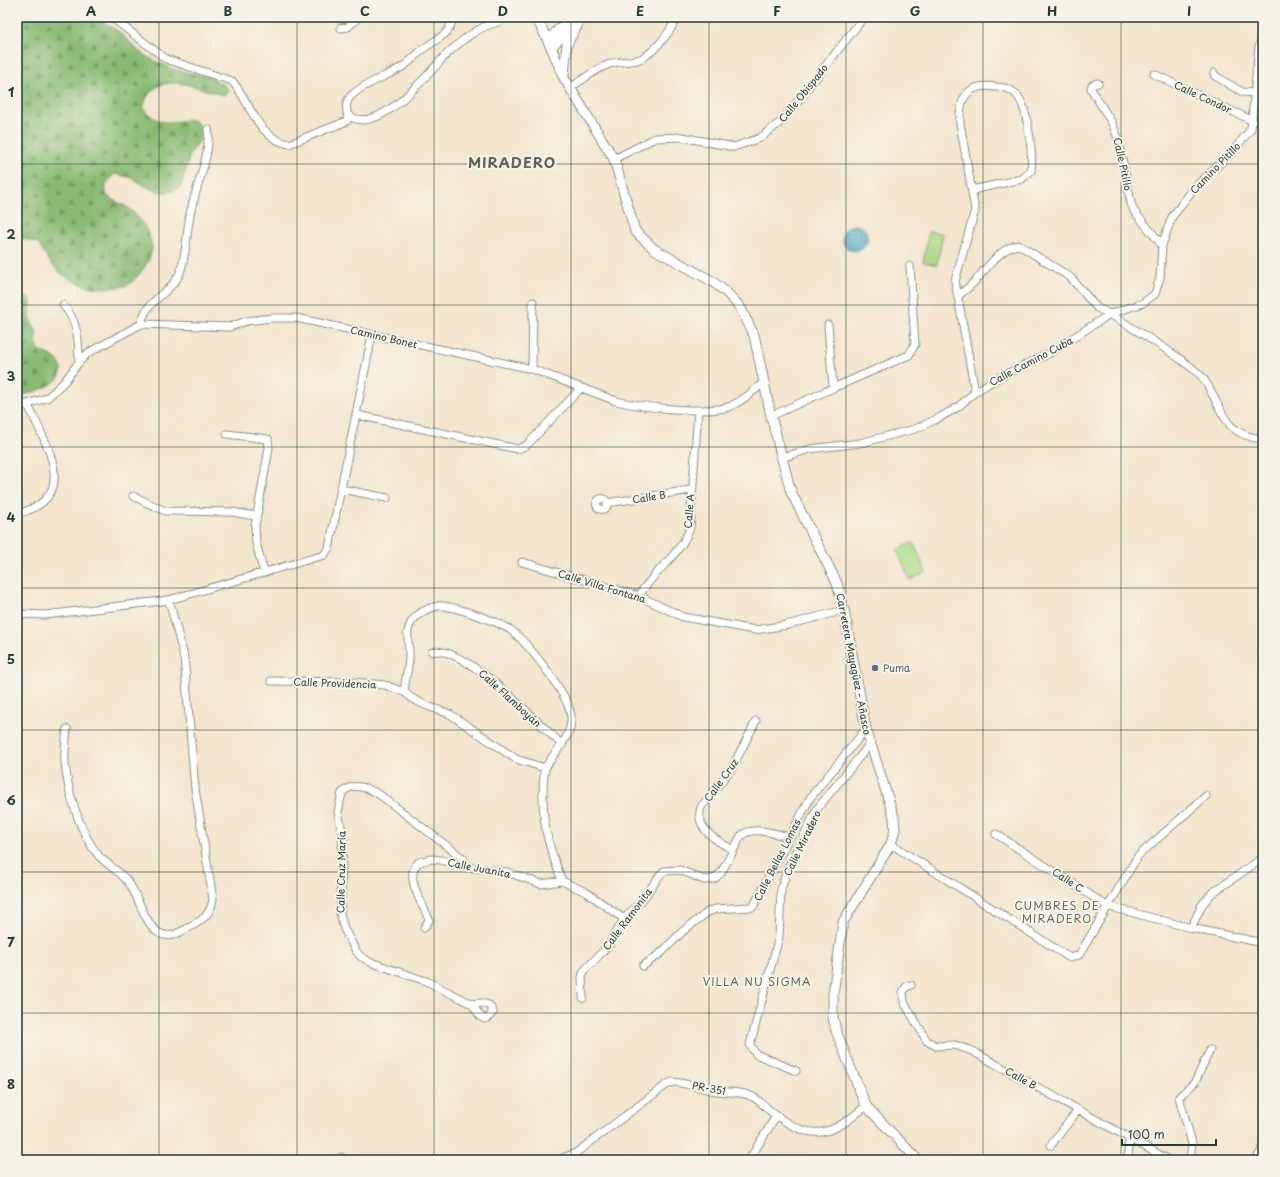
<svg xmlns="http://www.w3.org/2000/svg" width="1280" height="1177" font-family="'Playpen Sans',sans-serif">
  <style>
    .forest { fill: url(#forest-firs); stroke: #547c54 }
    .park { fill: #acdb88; stroke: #668c5e }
    .water { fill: url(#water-rules); stroke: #34727e }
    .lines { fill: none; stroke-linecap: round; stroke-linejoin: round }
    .minor-casing { stroke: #8a9181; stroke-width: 9 }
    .major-casing { stroke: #8a9181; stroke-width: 11 }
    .minor { stroke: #fff; stroke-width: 7 }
    .major { stroke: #fff; stroke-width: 9 }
    .grid { fill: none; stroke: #1f3d34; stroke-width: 1; stroke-opacity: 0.55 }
    .service-dot { fill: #5c6f8a; stroke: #f7f3e8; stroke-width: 1.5 }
    .labels { text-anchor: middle; stroke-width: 4; stroke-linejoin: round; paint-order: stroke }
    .street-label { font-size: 10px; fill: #1f3d34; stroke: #f7f3e8 }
    .service-label { font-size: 10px; fill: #4e5e75; stroke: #f7f3e8; text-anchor: start }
    .neighbourhood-label { font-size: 11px; letter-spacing: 1px; fill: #5e6754; stroke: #f7f3e8 }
    .district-label { font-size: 14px; font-weight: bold; letter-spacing: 1px; fill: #5e6754; stroke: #f7f3e8 }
    .neatline { fill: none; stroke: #1f3d34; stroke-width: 1.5 }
    .grid-label { font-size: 13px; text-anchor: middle; font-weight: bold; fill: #1f3d34 }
  </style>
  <defs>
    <pattern id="forest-firs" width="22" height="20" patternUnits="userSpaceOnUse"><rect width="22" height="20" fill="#89bb74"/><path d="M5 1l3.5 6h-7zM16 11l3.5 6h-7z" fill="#6f9960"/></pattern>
    <pattern id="water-rules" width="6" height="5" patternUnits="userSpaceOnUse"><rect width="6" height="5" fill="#4aa8c9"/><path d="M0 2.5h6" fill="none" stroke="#3d8aa4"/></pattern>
  </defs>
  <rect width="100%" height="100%" fill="#f7f3e8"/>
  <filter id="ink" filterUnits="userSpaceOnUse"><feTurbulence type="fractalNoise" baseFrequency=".025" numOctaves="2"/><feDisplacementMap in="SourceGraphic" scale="8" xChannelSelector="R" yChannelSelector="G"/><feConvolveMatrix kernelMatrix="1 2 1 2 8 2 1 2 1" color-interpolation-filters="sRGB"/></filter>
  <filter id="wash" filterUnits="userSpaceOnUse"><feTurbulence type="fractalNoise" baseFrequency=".012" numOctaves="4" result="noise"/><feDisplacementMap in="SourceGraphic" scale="16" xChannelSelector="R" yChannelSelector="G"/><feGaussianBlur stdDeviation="0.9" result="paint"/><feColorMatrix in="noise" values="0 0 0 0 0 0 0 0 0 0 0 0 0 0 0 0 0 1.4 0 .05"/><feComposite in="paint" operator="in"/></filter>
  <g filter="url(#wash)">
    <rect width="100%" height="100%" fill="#f4e5ce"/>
    <!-- forest -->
    <path class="forest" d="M 17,17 L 96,17 L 119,32 L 139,51 L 147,57 L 172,69 L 209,77 L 224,85 L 230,91 L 223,95 C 194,88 154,66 143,108 C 150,116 158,123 170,122 C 190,121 191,113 205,133 L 190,154 L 181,187 C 162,198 150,189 134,179 C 128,176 121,176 115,174 C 106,181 104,186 107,196 C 116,202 128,206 135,214 C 143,222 150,234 152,246 C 153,258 138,278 129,284 C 122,288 110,288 102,288 C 70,286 53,271 38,243 L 17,237 Z
      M 22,296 L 31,299 C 32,308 29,310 30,317 C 30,323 34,325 36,331 C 37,335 35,342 37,346 C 40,354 52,354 57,360 C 75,383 31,393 17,396 L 17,297 Z"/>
    <!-- park -->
    <path class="park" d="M 929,231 L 943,234 L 937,265 L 923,262 Z
      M 913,542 L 926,572 L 910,580 L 897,550 Z"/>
    <!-- water -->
    <path class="water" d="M842 238a13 13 0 1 1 26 0a13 13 0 1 1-26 0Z"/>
  </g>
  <g filter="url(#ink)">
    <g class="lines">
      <defs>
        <path id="minor" d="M 111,17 L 166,59 L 232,81 C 251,102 256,138 289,144 L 347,121 C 349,113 344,107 348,100 C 357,85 390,76 405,65 C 413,60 418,52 426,47 C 438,38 452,34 452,17
          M 976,17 L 989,17
          M 341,28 L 348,27 L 359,17
          M 1214,73 L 1215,76 L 1242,92 L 1255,93
          M 1154,74 L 1253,121
          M 1098,83 L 1092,85 L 1091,89 L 1112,123 L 1118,138 L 1131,203 L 1134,211 L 1162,245
          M 570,88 C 583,80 596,68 610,64 C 618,61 628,62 637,60 C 652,56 671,32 676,18
          M 348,115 C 378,138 428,73 447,54 C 462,40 478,27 498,22
          M 614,159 L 655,138 L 682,137 L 734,147 L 760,138 L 783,120 L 864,17
          M 972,190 L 1022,179 L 1031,171 C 1033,155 1028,104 1015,93 C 1010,89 1002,87 995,87 C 967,83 959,98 960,123 L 975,210 L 955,281 L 975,392
          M 959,295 C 965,290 971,286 976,280 C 987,268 1002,246 1019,245 L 1070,277 L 1097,308 L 1110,314 L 1143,303 L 1155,294 L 1160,278 L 1162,245 L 1172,217 L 1194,188 L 1232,152 L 1251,129 L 1259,46 L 1263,38
          M 63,305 C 78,321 79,341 79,362
          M 141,324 C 146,299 170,294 179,275 C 187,257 186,234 190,215 C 195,187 211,157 208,129
          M 828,325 L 833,388 L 909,355 L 915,344 L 910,266
          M 532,369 L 533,302
          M 17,407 L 47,398 L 65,381 L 79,362 L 88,353 L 141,324 L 230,327 L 246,321 L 272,318 L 296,318 L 532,369 L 616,401 C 640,407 710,415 731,406 C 744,400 754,391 764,382
          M 357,415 L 518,449 L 527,445 L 581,388
          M 771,416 L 833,388
          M 227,434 L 268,439 L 269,448 L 255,526 L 256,543 L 264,573
          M 781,458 L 810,449 L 860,443 L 915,429 L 937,419 L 958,407 L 975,392 L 996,379 L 1048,354 L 1110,314 C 1135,330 1160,344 1183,361 C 1189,366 1197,371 1202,377 C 1223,404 1219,435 1263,439
          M 341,489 L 387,498
          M 133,496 L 165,511 L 232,512 L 255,516
          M596.5 504a5.5 5.5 0 1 1 11 0a5.5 5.5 0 1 1-11 0Z
          M 607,503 L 691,490
          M 17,514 C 82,497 46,445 28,405
          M 522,562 L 639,596 L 683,617 L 755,630 L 787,625 L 844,610
          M 639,596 C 653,571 680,556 690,528 L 698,410
          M 17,614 L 45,615 L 169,600 L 324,555 L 329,548 L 372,335
          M 432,652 C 461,642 540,724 562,745
          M 271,681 L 352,682 L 385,685 L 404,692 L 413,699 L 427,706 L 450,714 L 516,759 L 545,768
          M 404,692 C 405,681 408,670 409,659 C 410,646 404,632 412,621 C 419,612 428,608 438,606 C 449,604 499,622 509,629 C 526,640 565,691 570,711 C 575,730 562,744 551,759 C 549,762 546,766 545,769 C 543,777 543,788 543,796 C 543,830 550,849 562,881
          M 67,729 C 66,740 64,752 65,762 C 67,790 80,834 99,856 C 107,865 120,871 128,882 C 141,898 147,941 173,935 C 179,933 186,929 192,926 C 204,919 211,913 213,899 L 195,789 L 184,657 L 169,600
          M 996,834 L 1107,906 L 1191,928 L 1263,943
          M 891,844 L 1070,958 L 1079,955 L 1138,856 L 1206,796
          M 733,850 C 717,841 694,829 701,807 L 732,768 L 756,721
          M 467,867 L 464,859 L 380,795 C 368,788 353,781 342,793 L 338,812 L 343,837 L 340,913 L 344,929 L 356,951 L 360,956 L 370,962 L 426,981 L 472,1004 L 480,1016 L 484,1019 L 488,1018 L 493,1012 L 489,1005 L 482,1003 L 472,1004
          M 424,928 L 429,920 C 424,905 402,876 419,862 L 431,859 L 441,860 L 467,867 L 507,872 L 541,884 L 562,881 L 586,892 L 624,919
          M 1191,928 L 1202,905 L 1212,893 L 1263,858
          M 643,966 L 661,953 L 683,931 L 708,912 L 715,909 L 753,907 L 810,798 L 866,729
          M 911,985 L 906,987 L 903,992 L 904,1002 L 927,1041 L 936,1046 L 955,1045 L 972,1051 L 1169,1160
          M 583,998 L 582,977 L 584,971 L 609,945 L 624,919 L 643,899 L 660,875 L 664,871 L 680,870 L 704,880 L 714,879 L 721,873 L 741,836 C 752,825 775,834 789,837
          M 796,1071 L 756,1054 L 750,1045 L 779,937 L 781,889 L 787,870 L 817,809 L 870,744
          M 1051,1145 L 1078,1110
          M 340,1160 L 341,1157
          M 558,1160 L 576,1153 L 666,1085 L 672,1082 C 688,1083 702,1089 717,1091 C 730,1093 741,1091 753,1097 C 762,1102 769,1111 777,1116 C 815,1144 834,1133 866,1106
          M 749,1160 L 776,1116
          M 1128,1160 L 1129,1139
          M 1190,1160 L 1192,1143 L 1179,1097 L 1195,1082 L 1210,1050
          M 1256,1160 L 1263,1148"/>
        <path id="major" d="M 536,17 L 551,47 L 564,78 L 614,159 L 635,231 L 654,249 L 712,281 L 727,293 L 740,307 L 754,335 L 771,416 L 791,492 L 837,583 L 844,610 L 866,729 L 894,817 L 895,830 L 891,844 L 843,922 L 833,994 L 833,1018 L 836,1031 L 866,1106 L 918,1160
          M 548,40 L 571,17
          M 551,47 L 583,17
          M 564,75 L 567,44 L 579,22"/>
      </defs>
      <!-- minor casing -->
      <use href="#minor" class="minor-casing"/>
      <!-- major casing -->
      <use href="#major" class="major-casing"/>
      <!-- minor -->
      <use href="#minor" class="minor"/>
      <!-- major -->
      <use href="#major" class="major"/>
    </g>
  </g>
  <!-- grid -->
  <path class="grid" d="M 159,17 L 159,1160M 297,17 L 297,1160M 434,17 L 434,1160M 571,17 L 571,1160M 709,17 L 709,1160M 846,17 L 846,1160M 983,17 L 983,1160M 1121,17 L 1121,1160M 17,164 L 1263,164M 17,305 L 1263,305M 17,447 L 1263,447M 17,588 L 1263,588M 17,730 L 1263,730M 17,872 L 1263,872M 17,1013 L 1263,1013"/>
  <!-- markers -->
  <circle class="service-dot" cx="875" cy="668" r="4"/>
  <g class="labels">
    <!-- street labels -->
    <g class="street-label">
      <text transform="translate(803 93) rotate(-51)" y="4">Calle Obispado</text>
      <text transform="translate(1203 97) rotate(25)" y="4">Calle Condor</text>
      <text transform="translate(1123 164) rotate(78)" y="4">Calle Pitillo</text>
      <text transform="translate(1215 168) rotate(-46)" y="4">Camino Pitillo</text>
      <text transform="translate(384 337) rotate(13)" y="4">Camino Bonet</text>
      <text transform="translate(1031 361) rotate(-28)" y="4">Calle Camino Cuba</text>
      <text transform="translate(649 497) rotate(-9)" y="4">Calle B</text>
      <text transform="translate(689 511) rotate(-85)" y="4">Calle A</text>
      <text transform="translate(602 586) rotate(17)" y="4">Calle Villa Fontana</text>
      <text transform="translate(854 664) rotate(79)" y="4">Carretera Mayagüez - Añasco</text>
      <text transform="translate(335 683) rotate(2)" y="4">Calle Providencia</text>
      <text transform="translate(510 698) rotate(42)" y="4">Calle Flamboyán</text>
      <text transform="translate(721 780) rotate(-54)" y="4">Calle Cruz</text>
      <text transform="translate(802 843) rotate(-64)" y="4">Calle Miradero</text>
      <text transform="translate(777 860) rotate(-63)" y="4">Calle Bellas Lomas</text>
      <text transform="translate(479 868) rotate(11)" y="4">Calle Juanita</text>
      <text transform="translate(341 872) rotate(-89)" y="4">Calle Cruz María</text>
      <text transform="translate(1068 880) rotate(33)" y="4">Calle C</text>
      <text transform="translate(627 919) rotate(-53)" y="4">Calle Ramonita</text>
      <text transform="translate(1021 1078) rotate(29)" y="4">Calle B</text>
      <text transform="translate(709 1088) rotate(10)" y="4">PR-351</text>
    </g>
    <!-- service labels -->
    <g class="service-label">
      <text x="883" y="672">Puma</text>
    </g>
    <!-- neighbourhood labels -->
    <g class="neighbourhood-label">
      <text x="1057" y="910">CUMBRES DE<tspan x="1057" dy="13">MIRADERO</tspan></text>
      <text x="757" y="986">VILLA NU SIGMA</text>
    </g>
    <!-- district labels -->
    <g class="district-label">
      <text x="512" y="168">MIRADERO</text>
    </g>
  </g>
  <!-- margin -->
  <rect width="1280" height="1177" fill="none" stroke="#f7f3e8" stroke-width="44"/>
  <!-- scale -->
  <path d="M1122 1139v6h94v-6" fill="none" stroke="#1f3d34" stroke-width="2"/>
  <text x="1128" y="1139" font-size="12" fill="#1f3d34" stroke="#f7f3e8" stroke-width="3" paint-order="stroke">100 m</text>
  <rect x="22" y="22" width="1236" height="1133" class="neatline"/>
  <g class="grid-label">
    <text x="91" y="16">A</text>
    <text x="228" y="16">B</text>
    <text x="365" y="16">C</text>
    <text x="503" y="16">D</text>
    <text x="640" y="16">E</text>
    <text x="777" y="16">F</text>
    <text x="915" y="16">G</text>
    <text x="1052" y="16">H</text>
    <text x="1189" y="16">I</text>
    <text x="11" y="97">1</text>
    <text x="11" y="239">2</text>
    <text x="11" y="381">3</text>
    <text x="11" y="522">4</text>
    <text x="11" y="664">5</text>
    <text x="11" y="805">6</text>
    <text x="11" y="947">7</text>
    <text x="11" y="1089">8</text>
  </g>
</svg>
